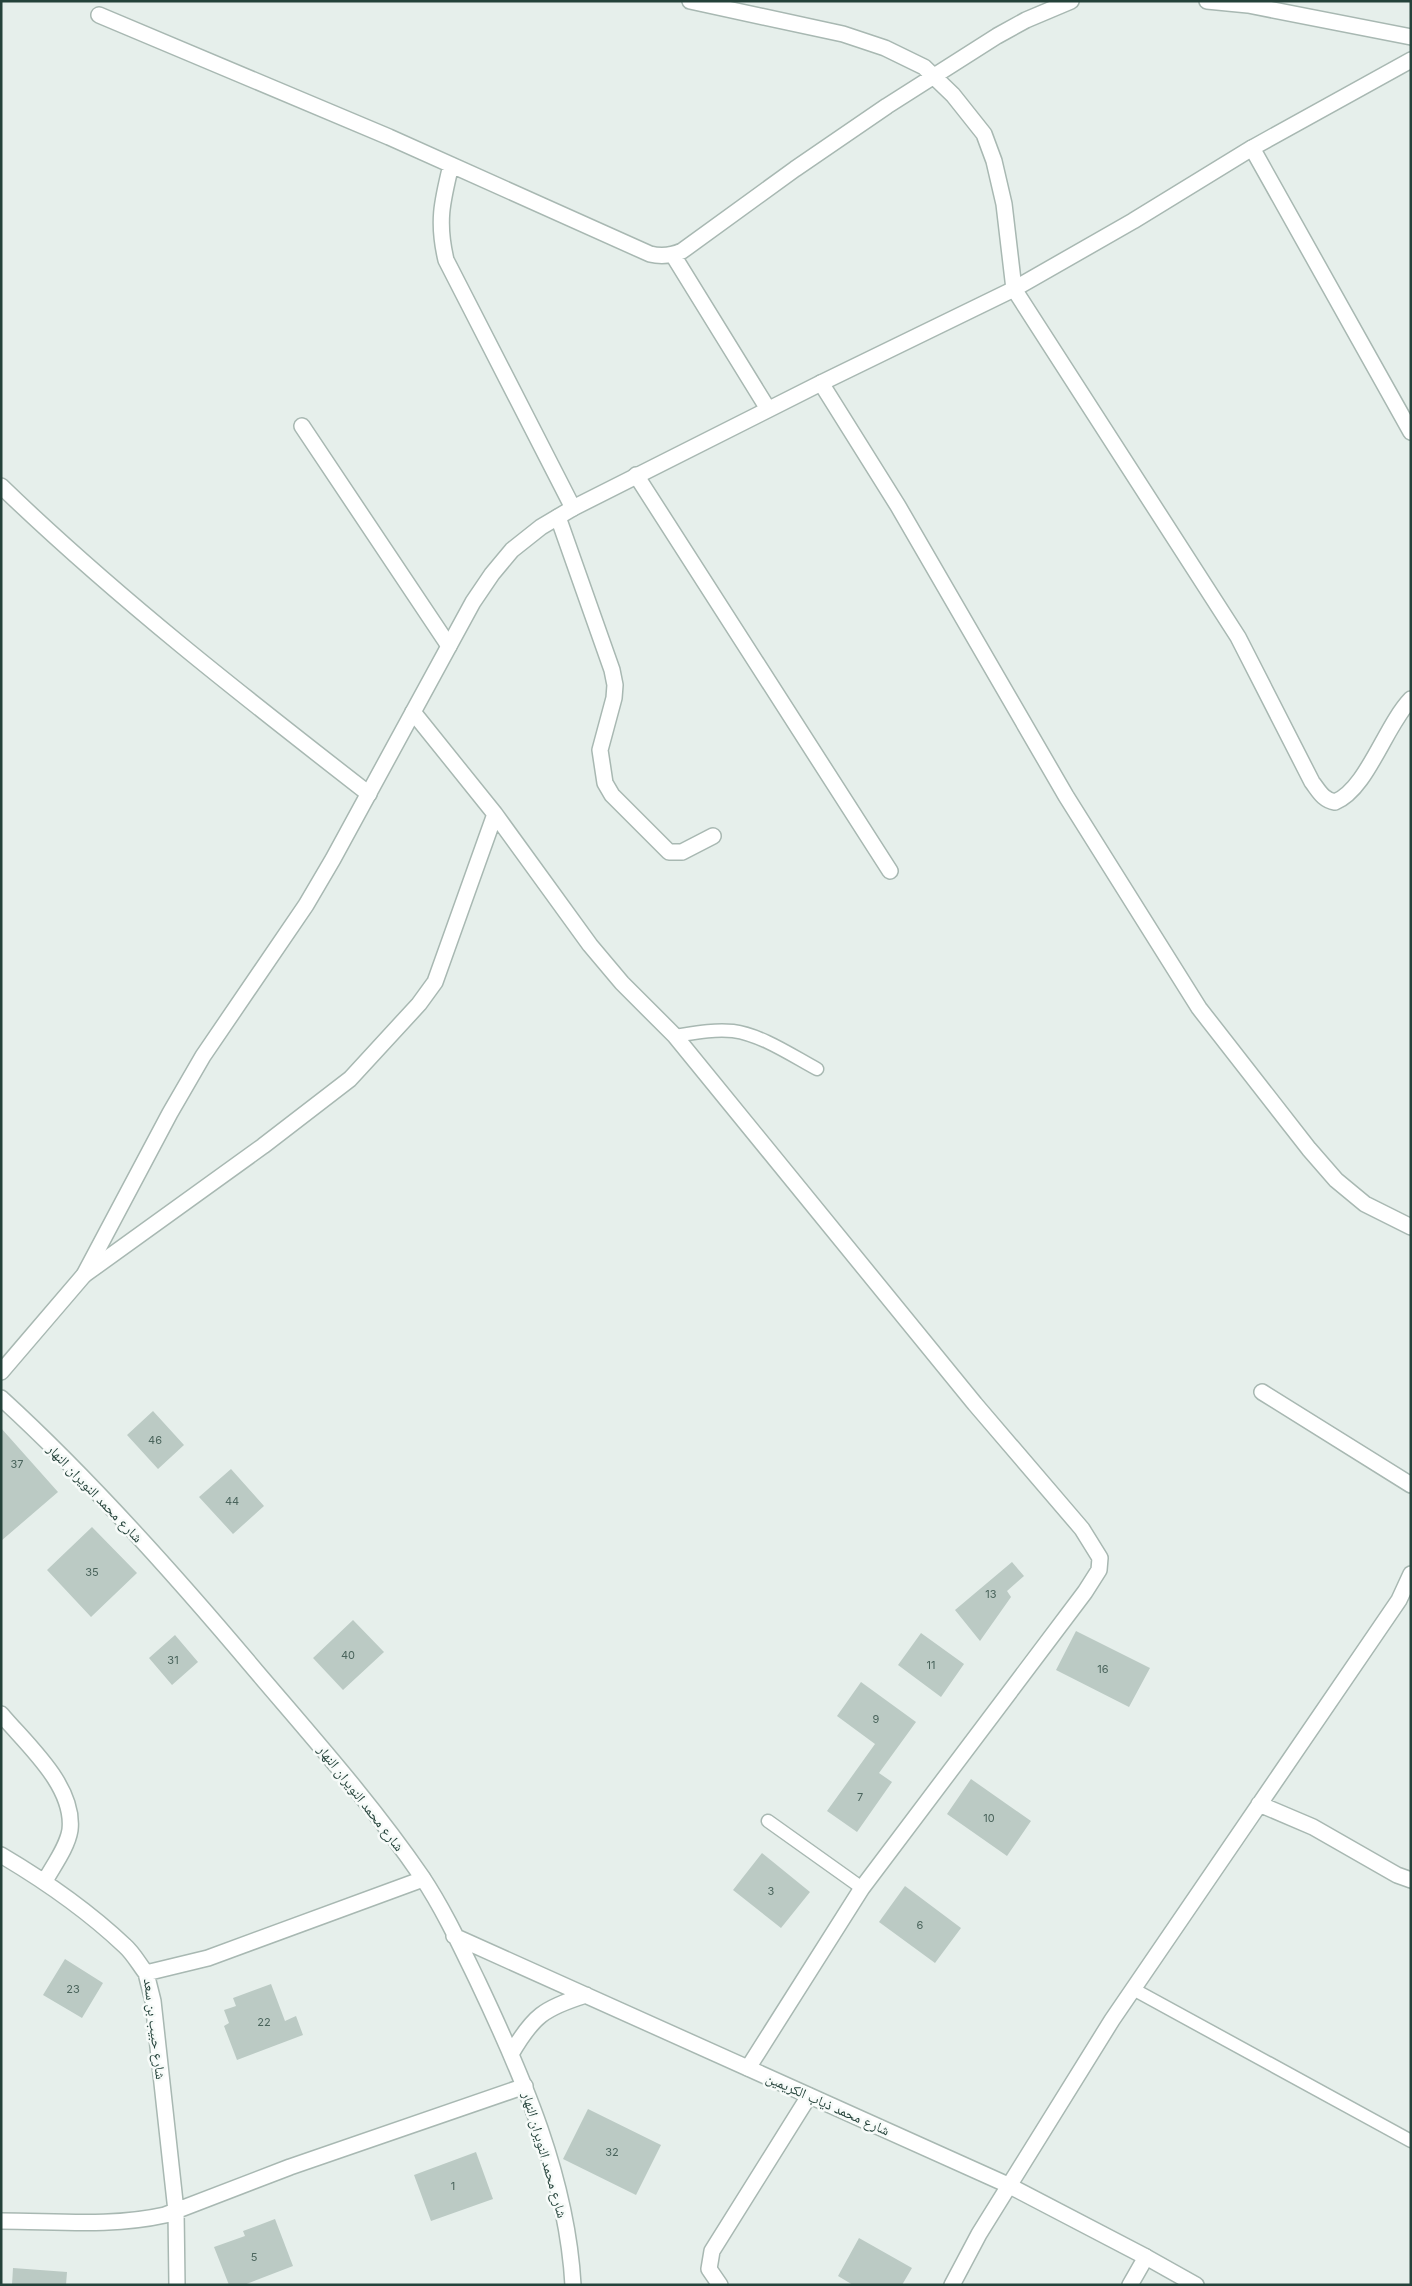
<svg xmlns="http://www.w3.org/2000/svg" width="1412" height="2286" font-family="Inter,'Noto Naskh Arabic',sans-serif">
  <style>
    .building { fill: #bbcac4 }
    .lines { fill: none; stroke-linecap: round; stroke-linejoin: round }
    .service-casing { stroke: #a8b8b2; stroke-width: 15 }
    .minor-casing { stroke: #a8b8b2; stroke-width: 18 }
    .tertiary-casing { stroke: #a8b8b2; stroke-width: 18 }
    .service { stroke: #fff; stroke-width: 12 }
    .minor { stroke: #fff; stroke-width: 15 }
    .tertiary { stroke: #fff; stroke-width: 15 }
    .labels { text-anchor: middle; stroke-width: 5; stroke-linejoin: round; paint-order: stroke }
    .number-label { font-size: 11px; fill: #4a645c }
    .street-label { font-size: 14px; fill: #24423a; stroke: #f7fbf9 }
  </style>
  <rect width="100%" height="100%" fill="#e6efeb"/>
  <!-- building -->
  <path class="building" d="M 153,1411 L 184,1445 L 158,1469 L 127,1435 Z
    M 1,1428 L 58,1492 L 1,1541 Z
    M 231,1469 L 264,1506 L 233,1534 L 199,1497 Z
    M 92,1527 L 137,1573 L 91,1617 L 47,1570 Z
    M 1012,1562 L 1024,1576 L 1007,1591 L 1011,1597 L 980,1641 L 955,1610 Z
    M 353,1620 L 384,1652 L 343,1690 L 313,1658 Z
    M 1076,1631 L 1150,1668 L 1129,1707 L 1056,1670 Z
    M 921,1633 L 964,1664 L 941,1697 L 898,1665 Z
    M 175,1635 L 198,1662 L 172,1685 L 149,1658 Z
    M 861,1682 L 916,1722 L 879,1773 L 892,1782 L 857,1832 L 827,1811 L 875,1744 L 837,1716 Z
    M 971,1779 L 1031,1821 L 1007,1856 L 947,1814 Z
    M 762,1853 L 810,1892 L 781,1928 L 733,1890 Z
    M 905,1886 L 961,1928 L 935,1963 L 879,1922 Z
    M 65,1959 L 103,1983 L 82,2018 L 43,1995 Z
    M 271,1984 L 285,2021 L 296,2016 L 303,2035 L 237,2060 L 224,2026 L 229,2023 L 224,2010 L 236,2006 L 233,1998 Z
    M 588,2109 L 661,2145 L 636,2195 L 563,2159 Z
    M 476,2152 L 493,2199 L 431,2221 L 414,2175 Z
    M 275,2219 L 293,2266 L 244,2285 L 229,2285 L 214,2247 L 245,2236 L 243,2231 Z
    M 859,2238 L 912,2268 L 902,2285 L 853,2285 L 838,2276 Z
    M 13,2268 L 67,2272 L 66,2285 L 12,2285 Z"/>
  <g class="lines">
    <defs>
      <path id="service" d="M 675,1036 C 694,1033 713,1029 733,1031 C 762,1035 791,1055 817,1069
        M 768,1821 L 862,1888
        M 1133,1989 L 1411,2141"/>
      <path id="minor" d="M 690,1 L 843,34 L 885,48 L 924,67 L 953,95 L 984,134 L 994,161 L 1004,204 L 1014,289 L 1238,637 L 1312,782 C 1319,791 1323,800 1335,802 C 1367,789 1385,726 1411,699
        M 1207,1 L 1248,5 L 1411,37
        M 99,15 L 389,137 L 650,254 C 662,257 671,256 682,251 L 795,169 L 887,106 L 997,36 L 1026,20 L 1071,1
        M 1252,148 L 1411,432
        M 451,165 C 442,202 437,222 446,260 L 573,508
        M 673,255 L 768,409
        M 821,383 L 898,506 L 1066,796 L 1199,1008 L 1309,1149 L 1336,1180 L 1365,1204 L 1411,1227
        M 302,426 L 449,646
        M 636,475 L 890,871
        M 1,486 C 116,597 243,696 369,794
        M 558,517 L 612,670 L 615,685 L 614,698 L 600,750 L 605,783 L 612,795 L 669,852 L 682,852 L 713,836
        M 413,712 L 495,814 L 590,945 L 622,983 L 675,1036 L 975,1404 L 1082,1529 L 1100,1558 L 1099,1570 L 1085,1592 L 862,1888 L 748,2068
        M 84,1275 L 263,1146 L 350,1079 L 419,1004 L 435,982 L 495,814
        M 1262,1392 L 1411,1485
        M 1,1714 C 27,1745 75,1786 70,1830 C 67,1848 53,1866 45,1881
        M 1259,1804 L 1313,1827 L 1397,1875 L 1411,1880
        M 1,1855 C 45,1881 88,1911 125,1946 C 133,1953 139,1964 146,1973
        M 1,2221 C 55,2221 112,2227 165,2215 L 290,2167 L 525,2086
        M 177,2285 L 176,2211 L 153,2001 L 146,1973 L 208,1958 L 423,1879
        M 720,2285 L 709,2269 L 712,2251 L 809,2096
        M 952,2285 L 979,2234 L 1112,2020 L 1399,1600 L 1411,1574
        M 1130,2285 L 1146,2257"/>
      <path id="tertiary" d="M 1,1372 L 84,1275 L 170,1113 L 203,1056 L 306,905 L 333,859 L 473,602 L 492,574 L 512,550 L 541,527 L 573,508 L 821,383 L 1014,289 L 1133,221 L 1252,148 L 1411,60
        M 1,1398 C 91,1480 177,1577 256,1671 C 313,1738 372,1804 422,1877 C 444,1910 461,1947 478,1982 C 523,2077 567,2178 573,2285
        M 454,1936 L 1008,2185 L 1146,2257 L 1196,2285
        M 511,2054 C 533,2016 544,2008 586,1995"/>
    </defs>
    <!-- service casing -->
    <use href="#service" class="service-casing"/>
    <!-- minor casing -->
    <use href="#minor" class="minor-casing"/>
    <!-- tertiary casing -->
    <use href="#tertiary" class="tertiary-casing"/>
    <!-- service -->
    <use href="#service" class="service"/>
    <!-- minor -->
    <use href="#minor" class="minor"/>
    <!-- tertiary -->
    <use href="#tertiary" class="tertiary"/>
  </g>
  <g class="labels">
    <!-- number labels -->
    <g class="number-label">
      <text x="155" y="1444">46</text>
      <text x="17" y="1468">37</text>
      <text x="232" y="1505">44</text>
      <text x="92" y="1576">35</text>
      <text x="991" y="1598">13</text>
      <text x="348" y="1659">40</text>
      <text x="173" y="1664">31</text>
      <text x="931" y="1669">11</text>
      <text x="1103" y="1673">16</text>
      <text x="876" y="1723">9</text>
      <text x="860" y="1801">7</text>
      <text x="989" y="1822">10</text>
      <text x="771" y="1895">3</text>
      <text x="920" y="1929">6</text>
      <text x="73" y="1993">23</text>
      <text x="264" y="2026">22</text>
      <text x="612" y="2156">32</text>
      <text x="453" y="2190">1</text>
      <text x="254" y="2261">5</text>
    </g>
    <!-- street labels -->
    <g class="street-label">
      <text transform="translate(95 1493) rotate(46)" y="5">شارع محمد النويران النهار</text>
      <text transform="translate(361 1798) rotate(52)" y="5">شارع محمد النويران النهار</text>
      <text transform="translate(155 2029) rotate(83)" y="5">شارع حبيب بن سعد</text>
      <text transform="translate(828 2104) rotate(24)" y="5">شارع محمد ذياب الكريمين</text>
      <text transform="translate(545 2155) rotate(74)" y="5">شارع محمد النويران النهار</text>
    </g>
  </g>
  <!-- border -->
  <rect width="1412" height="2286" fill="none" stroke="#24423a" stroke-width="5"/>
</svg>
